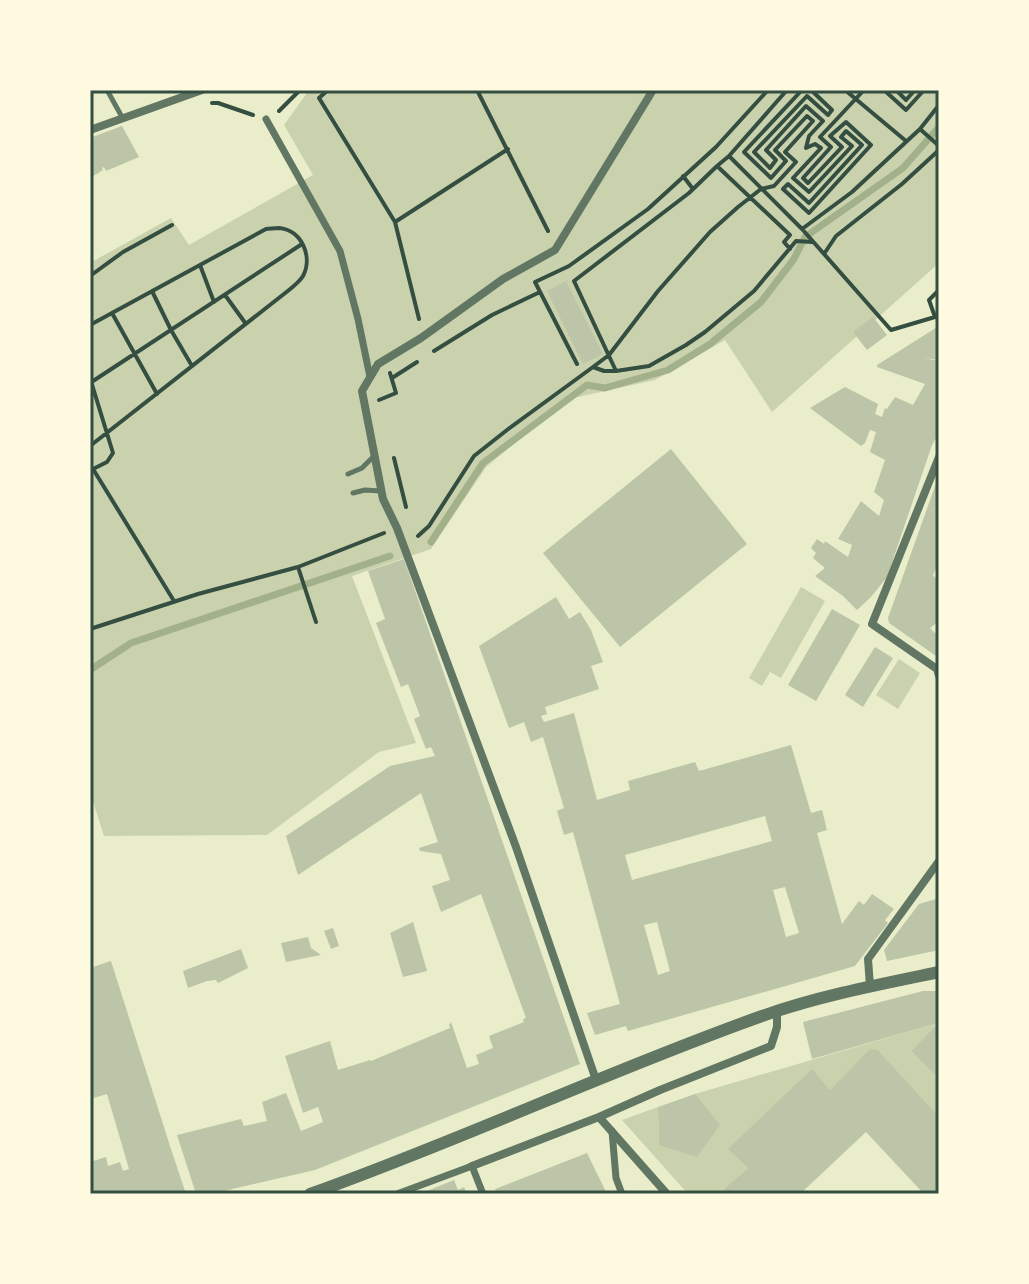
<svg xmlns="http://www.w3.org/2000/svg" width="1029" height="1284" font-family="'DM Sans',sans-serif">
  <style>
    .green { fill: #cad2ad }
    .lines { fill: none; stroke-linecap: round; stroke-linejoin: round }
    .stream { stroke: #a3b18a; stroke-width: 7 }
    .building { fill: #bcc5a7; fill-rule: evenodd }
    .path { stroke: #344e41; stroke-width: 4 }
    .service { stroke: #617663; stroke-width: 5 }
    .pedestrian { stroke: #617663; stroke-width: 7 }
    .minor { stroke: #617663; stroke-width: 8 }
    .tertiary { stroke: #617663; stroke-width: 12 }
    .neatline { fill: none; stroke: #344e41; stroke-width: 3 }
  </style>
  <rect width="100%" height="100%" fill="#e9edc9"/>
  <!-- green -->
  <path class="green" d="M 309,90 L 939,90 L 939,263 L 772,412 L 725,340 L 655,380 L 569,399 L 486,467 L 431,549 L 352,576 L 416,743 L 379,752 L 267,835 L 104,836 L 90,792 L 90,263 L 171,218 L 189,245 L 313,175 L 284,125 Z
    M 801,587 L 825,601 L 781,678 L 770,672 L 762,686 L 749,678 Z
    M 899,659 L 920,673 L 898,709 L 876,695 Z
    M 938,1023 L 911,1051 L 939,1079 L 939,1107 L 934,1111 L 878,1050 L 870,1050 L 830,1090 L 812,1070 L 729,1149 L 748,1168 L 718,1194 L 688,1194 L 622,1120 L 658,1107 L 659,1145 L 695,1094 Z"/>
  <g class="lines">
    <!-- stream -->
    <path class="stream" d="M 431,542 L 483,463 L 587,385 L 605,388 L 668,370 L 710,344 L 761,302 L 794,259 L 805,237 L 903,168 L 939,127
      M 90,670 L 131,643 L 390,556"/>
  </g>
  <!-- building -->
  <path class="building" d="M 122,126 L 139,157 L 106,171 L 104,167 L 102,168 L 103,170 L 90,178 L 90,138 Z
    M 566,281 L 603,354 L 583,364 L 547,291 Z
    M 873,317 L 887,335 L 867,350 L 853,332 Z
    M 939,326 L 939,360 L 923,358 L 939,361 L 939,433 L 932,445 L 887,577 L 871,597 L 857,610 L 843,596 L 815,576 L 825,568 L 813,558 L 816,553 L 811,548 L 817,539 L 824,544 L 825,541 L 848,557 L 852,545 L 838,539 L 861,501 L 879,516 L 884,500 L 874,492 L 885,460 L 870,452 L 876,432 L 870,430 L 865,443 L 861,446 L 810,408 L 845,387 L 878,404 L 875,414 L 882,417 L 885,408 L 887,409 L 895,397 L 913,405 L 925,384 L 877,367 L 877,365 Z
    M 671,449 L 747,544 L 620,647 L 543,553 Z
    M 939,475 L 939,562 L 933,575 L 939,583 L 939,621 L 930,628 L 935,633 L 939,630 L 939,658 L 889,623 L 888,618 Z
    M 404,559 L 580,1064 L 315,1170 L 211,1194 L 196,1194 L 177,1135 L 241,1119 L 244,1126 L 267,1121 L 262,1102 L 286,1093 L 301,1131 L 323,1122 L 318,1107 L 303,1113 L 285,1056 L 330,1041 L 338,1070 L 370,1060 L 371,1061 L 450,1028 L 449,1025 L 451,1022 L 467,1068 L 479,1064 L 476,1055 L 493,1048 L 489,1036 L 524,1022 L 523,1019 L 526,1018 L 481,894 L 441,912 L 432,886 L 450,880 L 441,854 L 420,851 L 419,848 L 438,842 L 421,793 L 298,875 L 286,836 L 390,766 L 435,756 L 431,747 L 426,749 L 414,719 L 420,716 L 408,684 L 401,687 L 376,623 L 385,619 L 368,571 Z
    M 556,597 L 569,619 L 580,612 L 591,630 L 603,662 L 591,666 L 599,689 L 545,707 L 547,714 L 541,716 L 544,722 L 574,713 L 597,800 L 630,790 L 628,781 L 695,762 L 699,771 L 791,745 L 811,813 L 822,810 L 827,830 L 817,833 L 842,924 L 859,901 L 864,905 L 872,894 L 894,909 L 885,920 L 888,923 L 855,966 L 628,1031 L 626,1026 L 595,1035 L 587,1013 L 620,1004 L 573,832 L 564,835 L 557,811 L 564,808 L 543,737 L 531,742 L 524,722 L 509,728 L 479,646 ZM 765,816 L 772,841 L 632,880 L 625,855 ZM 785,887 L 799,933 L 786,937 L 773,890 ZM 657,922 L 670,971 L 658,975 L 644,925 Z
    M 832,609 L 860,625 L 816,701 L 788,685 Z
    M 875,647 L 893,658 L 863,707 L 845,695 Z
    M 936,899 L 939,905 L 939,950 L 887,961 L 884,950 L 919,904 Z
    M 413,922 L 427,971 L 403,977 L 390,933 Z
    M 333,928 L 339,946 L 331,949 L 324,931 Z
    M 308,937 L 311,948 L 321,955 L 286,962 L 281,943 Z
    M 241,949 L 248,968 L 218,983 L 216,980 L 207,981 L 188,988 L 183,971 Z
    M 111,961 L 170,1146 L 186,1194 L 90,1194 L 90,1162 L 106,1157 L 108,1166 L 120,1162 L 123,1171 L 129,1169 L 107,1094 L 90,1099 L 90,968 Z
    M 923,991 L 939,991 L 939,1079 L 911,1051 L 938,1023 L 812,1059 L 803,1022 Z
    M 870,1049 L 878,1050 L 934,1111 L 939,1107 L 939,1194 L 924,1194 L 866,1132 L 800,1194 L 718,1194 L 748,1168 L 728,1149 L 812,1069 L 830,1090 Z
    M 695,1094 L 720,1125 L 697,1157 L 659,1145 L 658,1107 Z
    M 587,1153 L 607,1194 L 498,1194 L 495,1189 Z
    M 454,1180 L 458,1190 L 464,1187 L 467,1194 L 419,1194 Z"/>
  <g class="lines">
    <!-- path -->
    <path class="path" d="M 328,90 L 319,98 L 395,222 L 419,319
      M 477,90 L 548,231
      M 787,90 L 729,156 L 802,229 L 852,192 L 920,129 L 939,105
      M 811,90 L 832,110 L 828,115 L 807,96 L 754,152 L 770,168 L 776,160 L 766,150 L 806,106 L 823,121 L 809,136 L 806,148 L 815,144 L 821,148 L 793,178 L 809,192 L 852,146 L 841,137 L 846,131 L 862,145 L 809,203 L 788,184 L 783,189 L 809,213 L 871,145 L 846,122 L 830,136 L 842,147 L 808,183 L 803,178 L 831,147 L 820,137 L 864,90
      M 845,90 L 906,141
      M 884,90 L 906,110 L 924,90
      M 896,90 L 906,100 L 915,90
      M 212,103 L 218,103 L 253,115
      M 279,111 L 300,90
      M 920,129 L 939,146
      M 717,166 L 729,156
      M 683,176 L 693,189
      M 395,222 L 508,149
      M 802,229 L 891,330 L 935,317 L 939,317
      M 824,254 L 836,236 L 902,184 L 939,150
      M 200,265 L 214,302
      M 90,276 L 123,252 L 172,225
      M 152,291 L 171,330 L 192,366
      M 225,295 L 246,324
      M 112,313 L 157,394
      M 935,317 L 929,300 L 939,290
      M 90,325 L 266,229 C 270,229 274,228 279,228 C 302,230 313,257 303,276 C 300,281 294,286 289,290 L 90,446
      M 434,351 L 492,315 L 540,292
      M 577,364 L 535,282 L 569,266 L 648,209 L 716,147 L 768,90
      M 593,367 L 609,355 L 658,291 L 710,232 L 738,207 L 761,189 L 774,186 L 796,162 L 785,152 L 813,121 L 807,116 L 775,150 L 786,161 L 771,178 L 744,152 L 802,90
      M 616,371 L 574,281 L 689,193 L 717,166 L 790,235 L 784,242 L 790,249
      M 90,378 L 113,453 L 107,462 L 93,469
      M 392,378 L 417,362
      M 90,383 L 302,244
      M 379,400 L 396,393 L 390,373
      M 394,458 L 406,507
      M 90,470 L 93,469 L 174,601
      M 418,536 L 429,526 L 474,456 L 507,430 L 593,367 L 604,371 L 616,371 L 649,366 L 686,345 L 705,332 L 754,291 L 796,241 L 812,242
      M 298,567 L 316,622
      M 90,629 L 198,594 L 298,567 L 384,533"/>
    <!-- service -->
    <path class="service" d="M 107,90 L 122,117
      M 348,474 L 362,468 L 375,455
      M 353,493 L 365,490 L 381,491"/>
    <!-- pedestrian -->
    <path class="pedestrian" d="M 266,119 L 340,251 L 358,319 L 370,377
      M 612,1131 L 616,1178 L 622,1194
      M 397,1194 L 472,1166 L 483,1194"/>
    <!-- minor -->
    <path class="minor" d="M 90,130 L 202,90
      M 939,457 L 872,624 L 937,669 L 939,676
      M 870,986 L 868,959 L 939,861
      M 596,1080 L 516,847 L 397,528 L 383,499 L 362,391 L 378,364 L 421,338 L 503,279 L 555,250 L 653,90
      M 599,1117 L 667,1194
      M 472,1166 L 599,1117 L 660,1090 L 771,1046 L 777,1027 L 777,1011"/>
    <!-- tertiary -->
    <path class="tertiary" d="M 310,1194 C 462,1140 610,1070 762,1016 C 818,996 881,984 939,972"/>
  </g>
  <!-- border -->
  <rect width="1029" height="1284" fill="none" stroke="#fefae0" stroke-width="184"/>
  <rect x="92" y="92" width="845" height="1100" class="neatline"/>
</svg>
